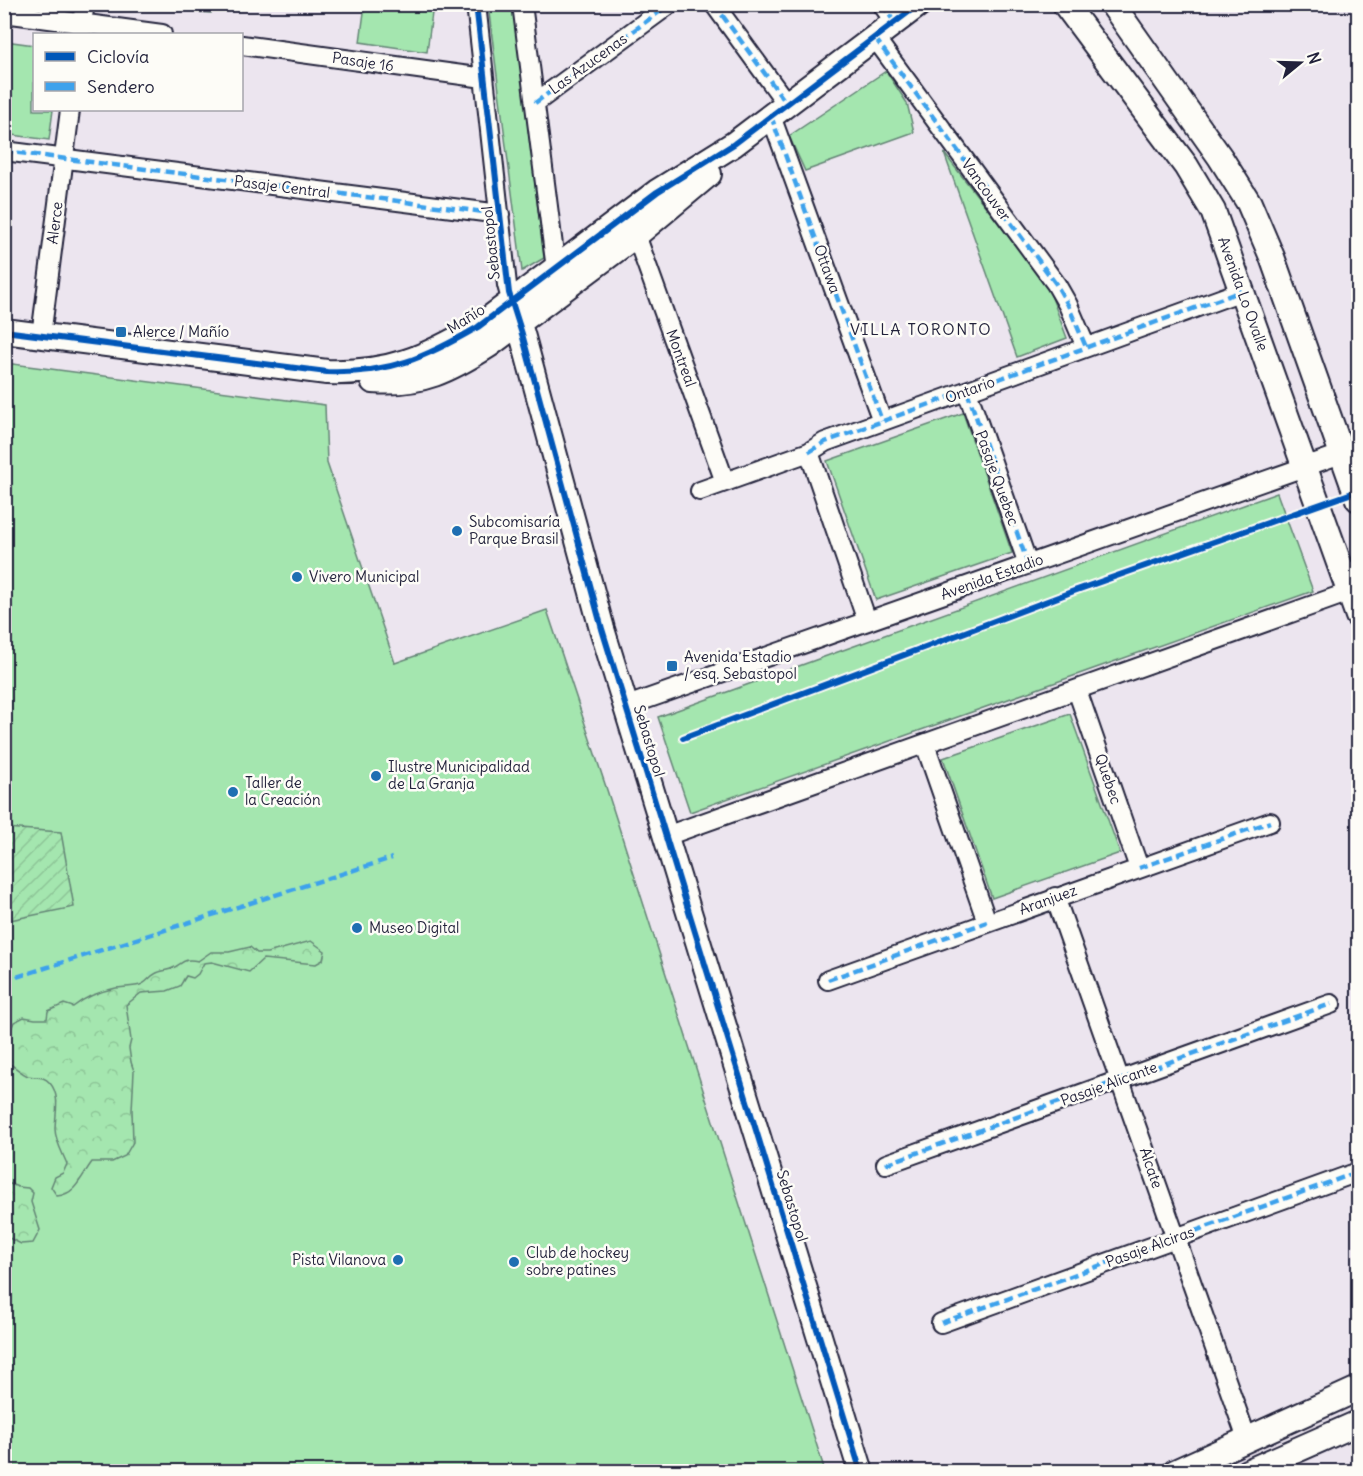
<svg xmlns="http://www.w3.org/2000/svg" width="1363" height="1476" font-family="Delius,sans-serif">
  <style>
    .green { fill: #a4e6af; stroke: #638475; stroke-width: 1.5 }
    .forest { fill: url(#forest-crowns); stroke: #638475; stroke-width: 1.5 }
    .garden { fill: url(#garden-furrows); stroke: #638475; stroke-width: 1.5 }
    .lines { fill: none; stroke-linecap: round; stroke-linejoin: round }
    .street-casing { stroke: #22223b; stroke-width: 22 }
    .secondary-casing { stroke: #22223b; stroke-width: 28 }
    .street { stroke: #fdfcf7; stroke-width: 18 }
    .secondary { stroke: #fdfcf7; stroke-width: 24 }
    .quiet { stroke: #3ea2ec; stroke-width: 4.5; stroke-dasharray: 9 4.5; stroke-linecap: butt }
    .cycleway-casing { stroke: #fdfcf7; stroke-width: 10 }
    .cycleway { stroke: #0057b8; stroke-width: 6 }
    .poi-dot { fill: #1f6fb2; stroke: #fdfcf7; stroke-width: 2 }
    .labels { text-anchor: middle; stroke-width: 5; stroke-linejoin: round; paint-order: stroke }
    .street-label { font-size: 15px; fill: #22223b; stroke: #fdfcf7 }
    .poi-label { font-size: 15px; fill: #22223b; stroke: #fdfcf7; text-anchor: start }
    .neighbourhood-label { font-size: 16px; letter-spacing: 1.5px; fill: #22223b; stroke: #fdfcf7 }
  </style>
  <defs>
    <pattern id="forest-crowns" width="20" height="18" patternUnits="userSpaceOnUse" patternTransform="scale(1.5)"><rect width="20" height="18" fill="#a4e6af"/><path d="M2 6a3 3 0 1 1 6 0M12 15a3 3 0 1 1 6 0" fill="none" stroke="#8dc597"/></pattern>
    <pattern id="garden-furrows" width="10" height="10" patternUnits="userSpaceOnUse" patternTransform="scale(1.5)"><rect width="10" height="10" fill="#a4e6af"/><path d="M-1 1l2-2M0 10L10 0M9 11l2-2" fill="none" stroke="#8dc597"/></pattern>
  </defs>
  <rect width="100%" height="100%" fill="#ece5ef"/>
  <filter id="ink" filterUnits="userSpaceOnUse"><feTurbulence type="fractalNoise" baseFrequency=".0167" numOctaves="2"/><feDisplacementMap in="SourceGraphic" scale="12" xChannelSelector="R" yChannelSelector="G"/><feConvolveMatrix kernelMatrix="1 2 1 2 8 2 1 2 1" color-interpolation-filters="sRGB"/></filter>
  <g filter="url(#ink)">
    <!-- green -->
    <path class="green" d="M 125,5 L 212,4 L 212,5 L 211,13 Z
      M 365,5 L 433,5 L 427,52 L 360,42 Z
      M 488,5 L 513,5 L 544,258 L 522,271 Z
      M 5,41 L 34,45 L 34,110 L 53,110 L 49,140 L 5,134 Z
      M 886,71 L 907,103 L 914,132 L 805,171 L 789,136 Z
      M 944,153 L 1048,287 L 1067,338 L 1017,357 Z
      M 5,363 L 325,405 L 327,463 L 395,663 L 547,610 L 607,790 L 825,1471 L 5,1471 Z
      M 963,413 L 1012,553 L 876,600 L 827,461 Z
      M 1277,493 L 1313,591 L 690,812 L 658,717 Z
      M 1070,714 L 1120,853 L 992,898 L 943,758 Z"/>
    <!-- forest -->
    <path class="forest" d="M 311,941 L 325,951 L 323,960 L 316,964 L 263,959 L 249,972 L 212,962 L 204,963 L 198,974 L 193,978 L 186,976 L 180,986 L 167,991 L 141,993 L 126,1005 L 131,1040 L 129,1048 L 131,1062 L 134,1071 L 132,1110 L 133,1142 L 125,1156 L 112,1162 L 92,1162 C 82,1175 76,1195 57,1196 L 51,1187 L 55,1177 L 63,1173 L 67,1164 C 63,1154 55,1140 55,1129 C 55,1115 61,1096 50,1083 C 43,1075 37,1078 28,1076 C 22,1074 12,1064 5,1061 L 5,1035 L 10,1031 L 14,1022 L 24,1017 L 35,1019 L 47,1019 L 48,1011 L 64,1004 L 73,1007 C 85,997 101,991 116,988 C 124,987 132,987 140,985 C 147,983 149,977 155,974 C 160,970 168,971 173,968 C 184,962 184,958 198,961 L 211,952 L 229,952 L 250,947 L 257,953 L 267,953 Z
      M 5,1182 L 18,1187 L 28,1188 L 33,1193 L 31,1202 L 40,1230 L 33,1243 L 21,1244 L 5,1236 Z"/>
    <!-- garden -->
    <path class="garden" d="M 5,828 L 61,832 L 74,907 L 5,921 Z"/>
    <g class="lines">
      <defs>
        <path id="street" d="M 476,4 L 507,285 L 512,303
          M 522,4 L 556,269
          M 714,4 L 787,104
          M 882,4 L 895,23
          M 4,13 L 162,34
          M 80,34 L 85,4
          M 875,38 L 1056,284 L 1068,305 L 1086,347
          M 242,45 L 484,78
          M 535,103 L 670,4
          M 771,116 L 882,421
          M 4,151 L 500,214
          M 636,235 L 725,482
          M 41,336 L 70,110
          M 967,391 L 1028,564
          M 809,452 L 867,621
          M 700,491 L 809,452 L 825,442 L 1242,291
          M 1077,690 L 1139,868
          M 627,706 L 1358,448
          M 925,744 L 987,922
          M 666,836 L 1358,589
          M 1055,897 L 1247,1439
          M 828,980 L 1270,822
          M 886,1164 L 1331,1004
          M 941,1323 L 1358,1172"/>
        <path id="secondary" d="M 1065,4 L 1186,166 L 1213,211 L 1358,616
          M 1112,4 L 1220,157 L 1249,203 L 1272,257 L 1358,499
          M 512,303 L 522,334 L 602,629 L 861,1472
          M 4,331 L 327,372 C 389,374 425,358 478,327 L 657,192 L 734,144 L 919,4
          M 373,381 C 421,385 450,370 489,345 L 636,235 L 709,174
          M 1175,1472 L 1358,1389
          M 1247,1472 L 1358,1423"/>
      </defs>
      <!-- street casing -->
      <use href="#street" class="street-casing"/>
      <!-- secondary casing -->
      <use href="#secondary" class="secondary-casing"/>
      <!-- street -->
      <use href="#street" class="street"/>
      <!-- secondary -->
      <use href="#secondary" class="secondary"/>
      <!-- quiet -->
      <path class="quiet" d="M 714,4 L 787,104
        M 882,4 L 895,23
        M 875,38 L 1056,284 L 1068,305 L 1086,347
        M 535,103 L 670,4
        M 771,116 L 882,421
        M 4,151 L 500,214
        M 967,391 L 1028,564
        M 809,452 L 825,442 L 1242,291
        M 1139,868 L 1270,822
        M 828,980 L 987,922
        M 4,981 L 392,858
        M 886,1164 L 1331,1004
        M 941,1323 L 1358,1172"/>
      <defs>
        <path id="cycleway" d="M 476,4 L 509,293 L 522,334 L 602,629 L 861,1472
          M 4,331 L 327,372 C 389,374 425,358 478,327 L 657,192 L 734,144 L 919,4
          M 683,738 L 1074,591 L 1358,491"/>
      </defs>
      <!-- cycleway casing -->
      <use href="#cycleway" class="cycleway-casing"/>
      <!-- cycleway -->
      <use href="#cycleway" class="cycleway"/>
    </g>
  </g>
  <!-- markers -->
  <g class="poi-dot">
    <rect x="115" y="326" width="12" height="12" rx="3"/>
    <circle cx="457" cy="531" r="6"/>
    <circle cx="297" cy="577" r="6"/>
    <rect x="666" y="660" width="12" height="12" rx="3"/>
    <circle cx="376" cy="776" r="6"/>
    <circle cx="233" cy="792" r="6"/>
    <circle cx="357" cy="928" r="6"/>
    <circle cx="398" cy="1260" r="6"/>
    <circle cx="514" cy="1262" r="6"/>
  </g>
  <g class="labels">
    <!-- street labels -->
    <g class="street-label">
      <text transform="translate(363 62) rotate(8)" y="5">Pasaje 16</text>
      <text transform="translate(588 64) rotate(-36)" y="5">Las Azucenas</text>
      <text transform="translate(282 187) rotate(7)" y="5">Pasaje Central</text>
      <text transform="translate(986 190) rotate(54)" y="5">Vancouver</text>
      <text transform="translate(55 223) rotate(-83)" y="5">Alerce</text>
      <text transform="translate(491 243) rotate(-96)" y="5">Sebastopol</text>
      <text transform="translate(827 269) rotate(70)" y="5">Ottawa</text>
      <text transform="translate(1243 294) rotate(70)" y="5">Avenida Lo Ovalle</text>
      <text transform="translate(466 319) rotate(-32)" y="5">Mañío</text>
      <text transform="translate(681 358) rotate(70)" y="5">Montreal</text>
      <text transform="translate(970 390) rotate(-20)" y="5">Ontario</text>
      <text transform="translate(997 478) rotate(70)" y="5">Pasaje Quebec</text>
      <text transform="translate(992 577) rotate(-20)" y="5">Avenida Estadio</text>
      <text transform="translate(649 741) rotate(73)" y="5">Sebastopol</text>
      <text transform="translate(1108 779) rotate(71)" y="5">Quebec</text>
      <text transform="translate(1048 900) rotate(-20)" y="5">Aranjuez</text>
      <text transform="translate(1109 1084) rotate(-20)" y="5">Pasaje Alicante</text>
      <text transform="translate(1151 1168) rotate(71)" y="5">Alcate</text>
      <text transform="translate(792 1206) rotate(73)" y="5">Sebastopol</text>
      <text transform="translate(1150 1247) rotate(-20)" y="5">Pasaje Alciras</text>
    </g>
    <!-- poi labels -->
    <g class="poi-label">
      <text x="133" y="337">Alerce / Mañío</text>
      <text x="469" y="527">Subcomisaría<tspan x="469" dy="17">Parque Brasil</tspan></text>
      <text x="309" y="582">Vivero Municipal</text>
      <text x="684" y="662">Avenida Estadio<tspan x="684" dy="17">/ esq. Sebastopol</tspan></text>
      <text x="388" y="772">Ilustre Municipalidad<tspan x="388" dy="17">de La Granja</tspan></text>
      <text x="245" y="788">Taller de<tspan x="245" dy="17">la Creación</tspan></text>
      <text x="369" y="933">Museo Digital</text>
      <text x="526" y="1258">Club de hockey<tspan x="526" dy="17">sobre patines</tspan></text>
      <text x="386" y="1265" text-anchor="end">Pista Vilanova</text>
    </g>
    <!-- neighbourhood labels -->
    <g class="neighbourhood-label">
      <text x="921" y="335">VILLA TORONTO</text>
    </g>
  </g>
  <!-- margin -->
  <rect width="1363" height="1476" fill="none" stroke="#fdfcf7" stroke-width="24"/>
  <rect x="12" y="12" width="1339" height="1452" fill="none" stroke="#22223b" stroke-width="2" filter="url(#ink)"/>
  <!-- legend -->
  <rect x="33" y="33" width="210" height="78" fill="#fdfcf7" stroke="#a5a5ac" stroke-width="1.5"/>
  <rect x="45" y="52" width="30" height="9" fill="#0057b8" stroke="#a5a5ac" stroke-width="1.5"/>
  <text x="87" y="63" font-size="18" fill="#22223b">Ciclovía</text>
  <rect x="45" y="82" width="30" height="9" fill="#3ea2ec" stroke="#a5a5ac" stroke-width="1.5"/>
  <text x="87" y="93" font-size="18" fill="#22223b">Sendero</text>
  <!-- north arrow -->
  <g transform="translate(1300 63) rotate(71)" stroke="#fdfcf7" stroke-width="4.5" paint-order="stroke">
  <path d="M0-4.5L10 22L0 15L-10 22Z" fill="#22223b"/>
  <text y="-9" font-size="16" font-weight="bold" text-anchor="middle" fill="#22223b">N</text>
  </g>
</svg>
